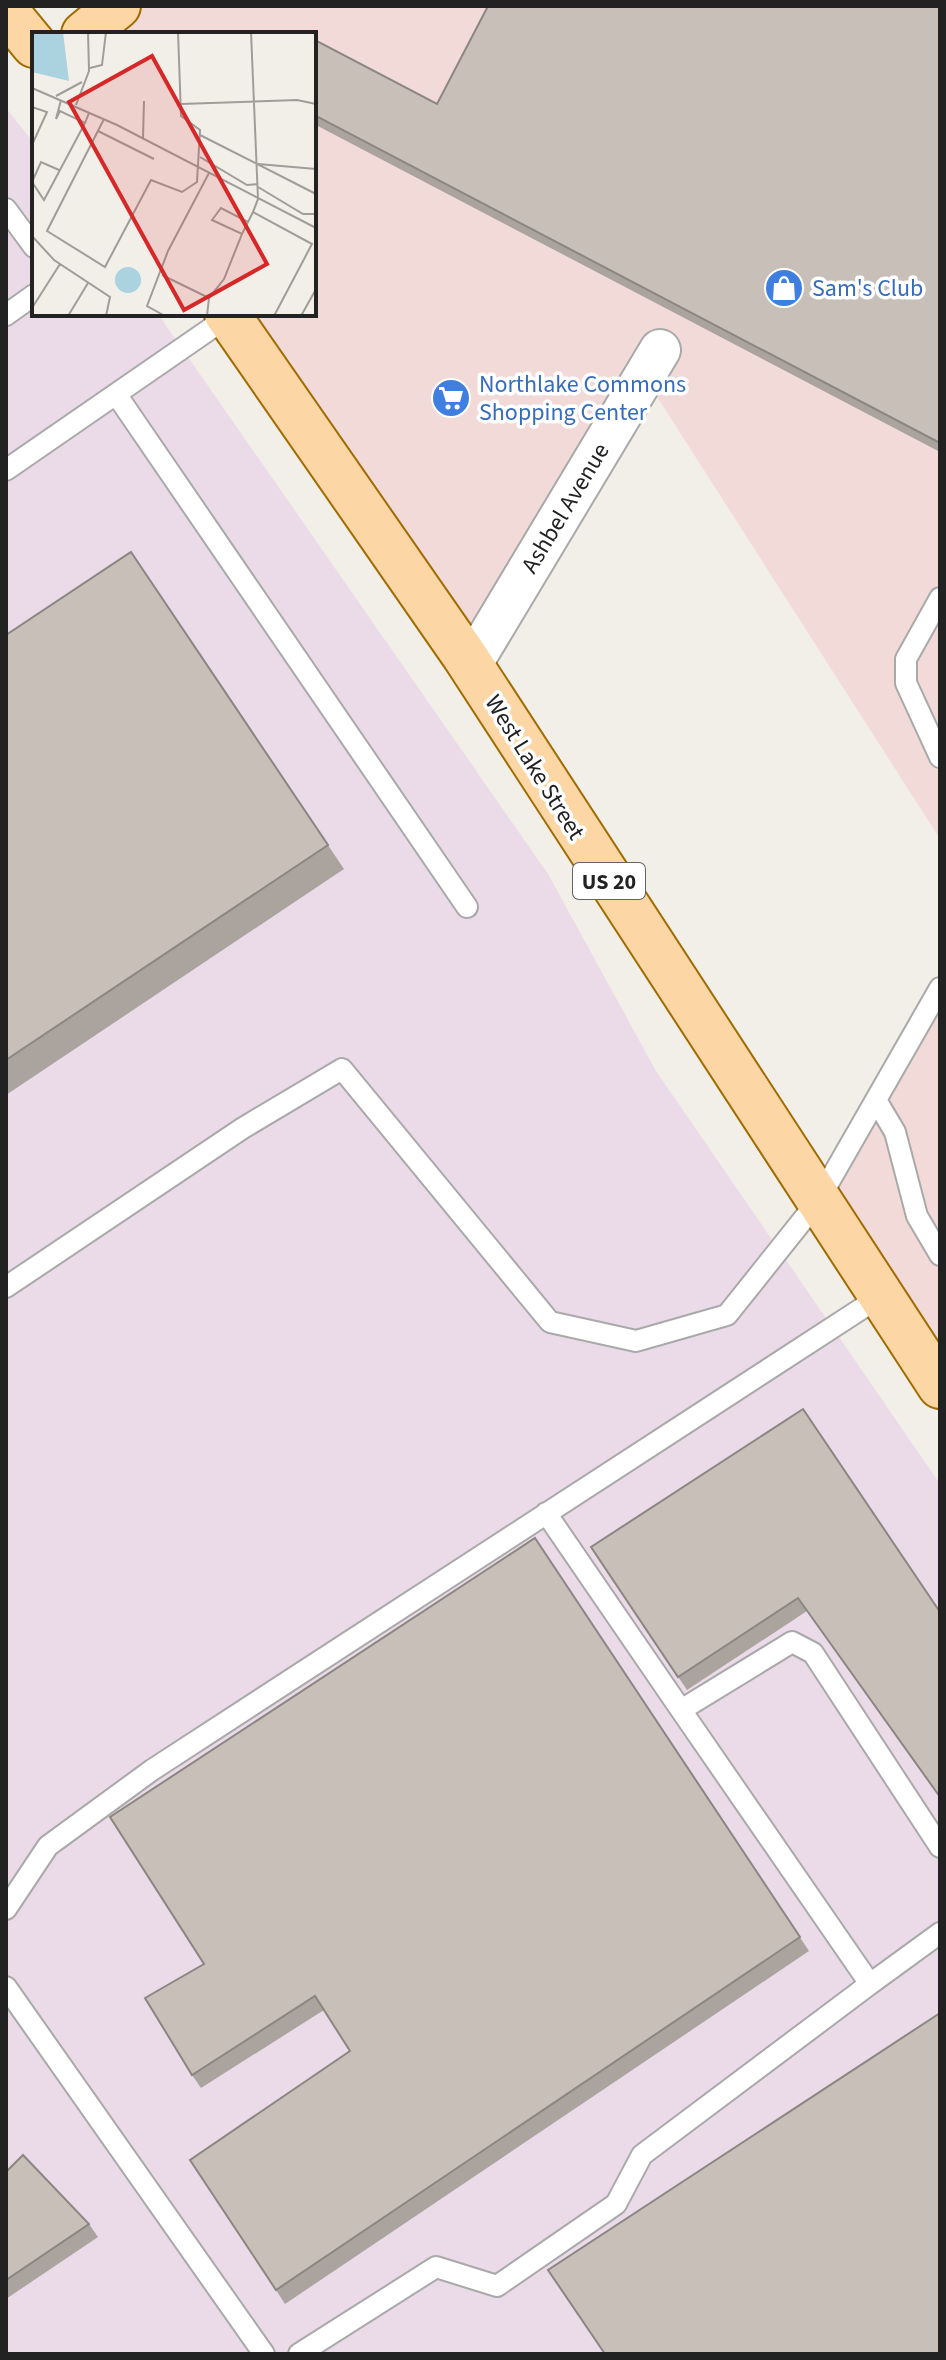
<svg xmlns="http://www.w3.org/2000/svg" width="946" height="2360" font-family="'Source Sans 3',sans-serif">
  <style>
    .commercial { fill: #f2dad9 }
    .industrial { fill: #ebdbe8 }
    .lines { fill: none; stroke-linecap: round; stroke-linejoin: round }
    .service-casing { stroke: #a9a9a9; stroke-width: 24 }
    .minor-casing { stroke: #a9a9a9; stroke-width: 44 }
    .primary-casing { stroke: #a06b00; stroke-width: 48 }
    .service { stroke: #fff; stroke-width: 20 }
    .minor { stroke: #fff; stroke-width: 40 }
    .primary { stroke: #fcd6a4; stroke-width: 44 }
    .wall { fill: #aba49e }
    .building { fill: #c7bfb8; stroke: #8b8681; stroke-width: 2 }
    .labels { text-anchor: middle; stroke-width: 7; stroke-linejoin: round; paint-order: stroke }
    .shield { fill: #fff; stroke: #646464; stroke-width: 2 }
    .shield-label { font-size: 22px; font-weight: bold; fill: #222 }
    .shop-label { font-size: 24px; fill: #366cbe; stroke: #fff; text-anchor: start }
    .street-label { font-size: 24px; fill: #222; stroke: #fff }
    .inset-road { fill: none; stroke: #9f9d99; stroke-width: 2 }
    .view { fill: #d62828; fill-opacity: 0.15; stroke: #d62828; stroke-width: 4 }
    .inset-edge { fill: none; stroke: #222; stroke-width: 4 }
  </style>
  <rect width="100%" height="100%" fill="#f2efe9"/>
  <!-- commercial -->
  <path class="commercial" d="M 118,6 L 940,6 L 940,839 L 636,364 L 464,655 L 227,314 L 314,314 L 314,34 L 84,34 Z
    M 940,990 L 940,1387 L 818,1201 Z"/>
  <!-- industrial -->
  <path class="industrial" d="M 6,108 L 34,143 L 34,314 L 158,314 L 548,874 L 656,1071 L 940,1484 L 940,2354 L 6,2354 Z"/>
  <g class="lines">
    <defs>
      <path id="service" d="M 6,209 L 34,247
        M 6,315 L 34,295
        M 116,394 L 467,907
        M 6,470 L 229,316
        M 940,598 L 906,659 L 906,683 L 940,757
        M 876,1100 L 895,1132 L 917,1216 L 940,1255
        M 6,1287 L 243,1128 L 342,1069 L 550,1322 L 636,1341 L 727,1315 L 818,1201 L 940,988
        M 546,1513 L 681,1710
        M 940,1847 L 813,1653 L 792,1642 L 681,1710 L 870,1984 L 940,1933
        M 6,1909 L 48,1846 L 152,1770 L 881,1296
        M 6,1987 L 264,2354
        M 299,2354 L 436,2267 L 497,2286 L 616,2204 L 642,2155 L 870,1984"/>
      <path id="minor" d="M 471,665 L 660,350"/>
      <path id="primary" d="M 6,11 L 34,45
        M 84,34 L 118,6
        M 227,314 L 464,655 L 940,1386"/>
    </defs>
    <!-- service casing -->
    <use href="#service" class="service-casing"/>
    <!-- minor casing -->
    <use href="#minor" class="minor-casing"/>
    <!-- primary casing -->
    <use href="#primary" class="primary-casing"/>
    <!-- service -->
    <use href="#service" class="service"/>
    <!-- minor -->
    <use href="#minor" class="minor"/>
    <!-- primary -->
    <use href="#primary" class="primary"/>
  </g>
  <!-- wall -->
  <path class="wall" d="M 940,6 L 940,452 L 314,124 L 314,47 L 437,104 Z
    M 131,552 L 344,869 L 6,1095 L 6,635 Z
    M 803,1409 L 807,1611 L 687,1690 L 591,1547 Z
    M 544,1551 L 809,1951 L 285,2304 L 276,2290 L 350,2051 L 324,2010 L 201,2088 L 192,2075 L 204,1964 Z
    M 6,2172 L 89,2224 L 98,2237 L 6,2299 Z"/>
  <!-- building -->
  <path class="building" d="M 488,6 L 940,6 L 940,443 L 314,115 L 314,47 L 317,41 L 437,104 Z
    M 131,552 L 328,845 L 6,1060 L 6,635 Z
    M 803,1409 L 940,1612 L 940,1797 L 798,1598 L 678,1677 L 591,1547 Z
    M 535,1538 L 800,1937 L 276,2290 L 190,2160 L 350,2051 L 315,1996 L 192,2075 L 145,1998 L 204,1964 L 110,1817 Z
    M 940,2013 L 940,2354 L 605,2354 L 548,2270 Z
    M 23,2155 L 89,2224 L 6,2280 L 6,2172 Z"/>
  <!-- icons -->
  <defs>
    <symbol id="shop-disc" viewBox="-11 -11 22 22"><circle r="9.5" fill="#3f7fe0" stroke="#fff"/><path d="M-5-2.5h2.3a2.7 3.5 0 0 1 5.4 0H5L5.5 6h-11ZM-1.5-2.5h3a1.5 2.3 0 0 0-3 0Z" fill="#fff"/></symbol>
    <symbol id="supermarket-disc" viewBox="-11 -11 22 22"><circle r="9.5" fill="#3f7fe0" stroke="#fff"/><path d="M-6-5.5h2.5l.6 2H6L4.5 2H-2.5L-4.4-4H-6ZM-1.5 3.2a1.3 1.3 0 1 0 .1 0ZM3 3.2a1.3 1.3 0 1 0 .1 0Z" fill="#fff"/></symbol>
  </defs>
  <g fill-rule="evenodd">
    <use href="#shop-disc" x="762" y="266" width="44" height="44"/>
    <use href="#supermarket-disc" x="429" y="376" width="44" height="44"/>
  </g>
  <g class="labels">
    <!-- shield labels -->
    <rect class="shield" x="573" y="863" width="72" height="36" rx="6"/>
    <g class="shield-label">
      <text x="609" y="889">US 20</text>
    </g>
    <!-- shop labels -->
    <g class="shop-label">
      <text x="812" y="296">Sam's Club</text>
      <text x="479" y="392">Northlake Commons<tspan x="479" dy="28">Shopping Center</tspan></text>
    </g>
    <!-- street labels -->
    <g class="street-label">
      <text transform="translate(565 508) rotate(-59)" y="8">Ashbel Avenue</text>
      <text transform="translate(535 767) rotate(58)" y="8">West Lake Street</text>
    </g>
  </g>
  <!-- overview -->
  <g transform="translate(32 32)">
    <rect width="284" height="284" fill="#f2efe9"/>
    <path d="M 0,0 L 31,0 L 37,49 L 0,40 ZM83 248a13 13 0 1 1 26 0a13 13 0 1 1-26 0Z" fill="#aad3df"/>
    <path class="inset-road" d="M 58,36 L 70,33 L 74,0M 0,56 L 85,93 L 284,196M 24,64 L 50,50M 29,68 L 24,87 L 28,79 L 53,91 L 57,81M 149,72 L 265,68 L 284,72M 44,73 L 57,39 L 56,0M 0,75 L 15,80 L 0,113M 72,87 L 15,199 L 73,235 L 119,148 L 150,160 L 165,150 L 168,98 L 149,84 L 146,0M 66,99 L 122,127M 168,103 L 284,162M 111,106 L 112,69M 168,125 L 215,153 L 226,152M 226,132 L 284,137M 27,138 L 9,130 L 0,150 L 12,168 L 53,91M 226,155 L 271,182 L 283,182M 221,180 L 280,212 L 242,284M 216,190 L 189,176 L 180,188 L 210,202 L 221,180 L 226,167 L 219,0M 283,195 L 284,164M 0,204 L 22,228 L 78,265 L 74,284M 130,243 L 177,266M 0,276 L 28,232M 36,284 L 56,251M 133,284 L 115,274 L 136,219 L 177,141M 175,284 L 177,266 L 192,247 L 210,202M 269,284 L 284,257"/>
    <path class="view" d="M 120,24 L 235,232 L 152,278 L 37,70 Z"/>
    <rect width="284" height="284" class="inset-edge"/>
  </g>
  <!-- border -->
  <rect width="946" height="2360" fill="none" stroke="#222222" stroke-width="16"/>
</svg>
